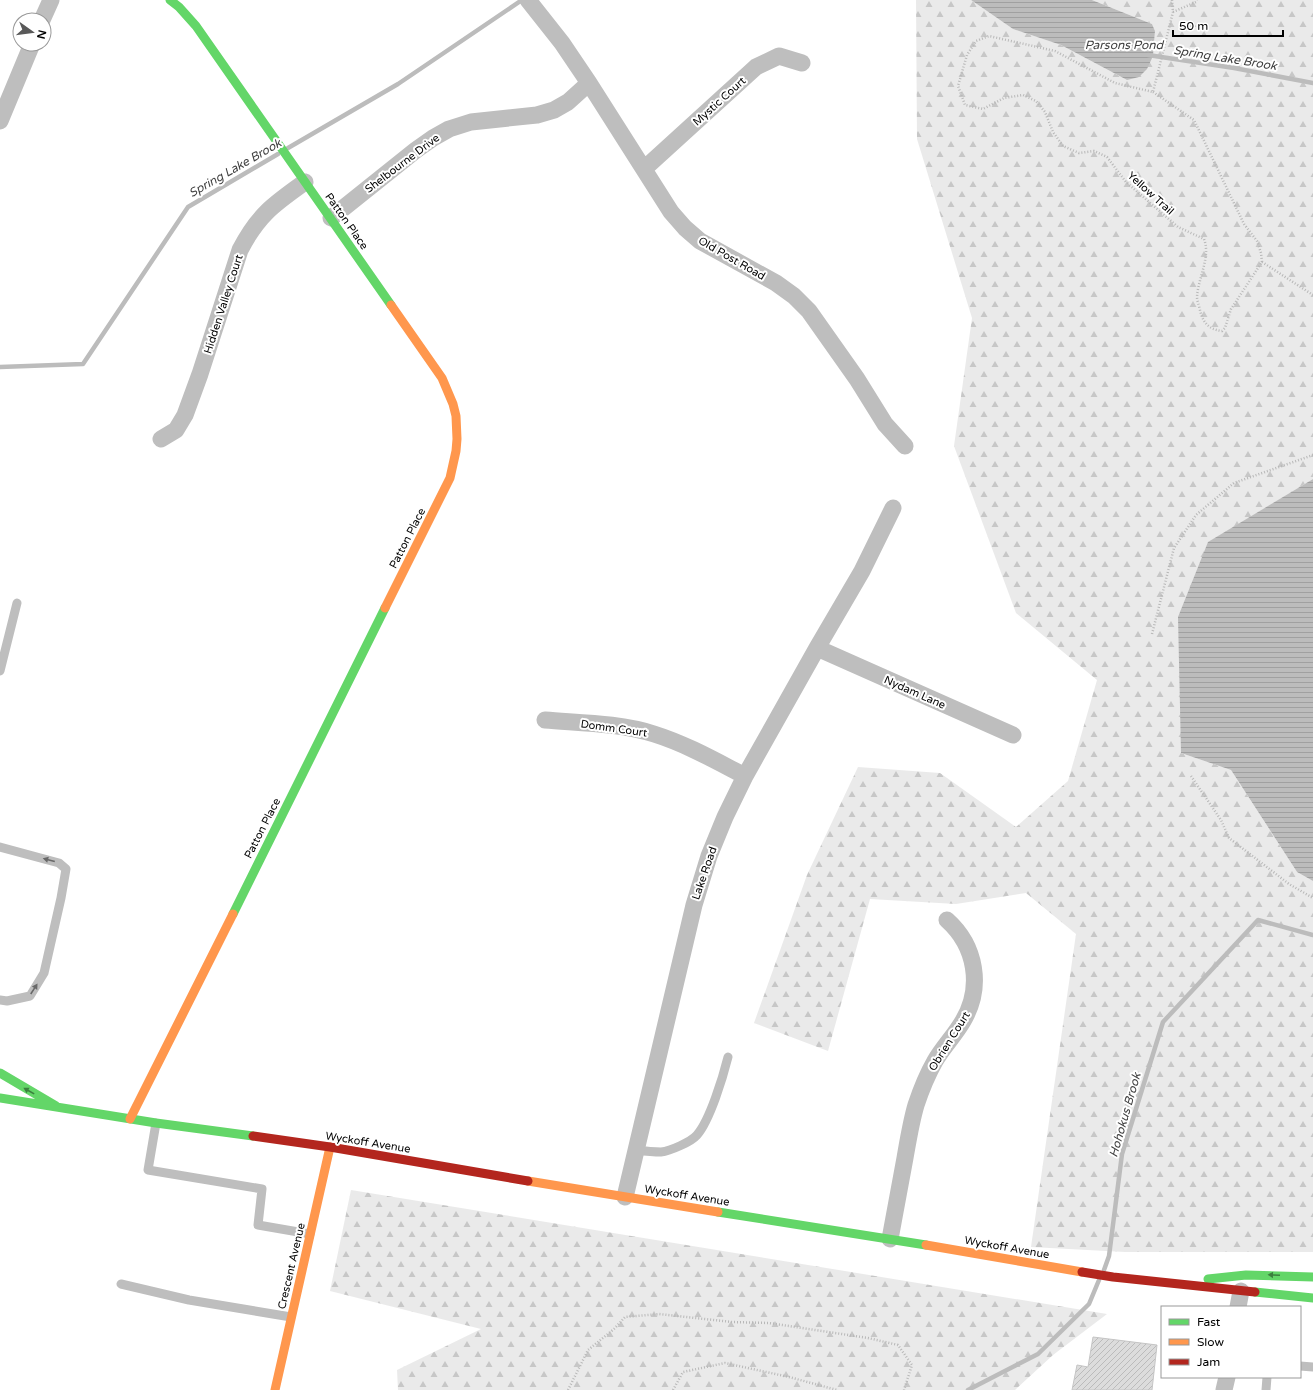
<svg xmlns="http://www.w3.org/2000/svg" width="1313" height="1390" font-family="'Varela Round',sans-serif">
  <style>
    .forest { fill: url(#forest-firs) }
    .water { fill: url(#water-rules) }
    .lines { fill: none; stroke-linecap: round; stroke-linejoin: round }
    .stream { stroke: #bcbcbc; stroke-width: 4.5 }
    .building { fill: url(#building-hatch); stroke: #c5c5c5 }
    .path { stroke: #b8b8b8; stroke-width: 2.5; stroke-dasharray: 1 2; stroke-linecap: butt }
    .lane { stroke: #bebebe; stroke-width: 9 }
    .street { stroke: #bebebe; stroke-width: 17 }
    .fast { stroke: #63d668; stroke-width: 9 }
    .slow { stroke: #ff974d; stroke-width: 9 }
    .jam { stroke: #b3261e; stroke-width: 9 }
    .oneway { fill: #686868 }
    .oneway2 { fill: #3b803e }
    .labels { text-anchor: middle; stroke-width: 4; stroke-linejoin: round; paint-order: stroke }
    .street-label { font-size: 11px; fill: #000; stroke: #fff }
    .water-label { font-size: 12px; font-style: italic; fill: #404040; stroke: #fff }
  </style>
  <defs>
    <pattern id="forest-firs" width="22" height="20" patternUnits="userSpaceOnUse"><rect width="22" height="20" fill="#eaeaea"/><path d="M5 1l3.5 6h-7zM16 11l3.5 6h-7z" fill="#c7c7c7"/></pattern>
    <pattern id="water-rules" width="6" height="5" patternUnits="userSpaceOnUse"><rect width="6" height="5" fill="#bcbcbc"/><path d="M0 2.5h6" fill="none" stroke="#a0a0a0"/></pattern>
    <pattern id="building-hatch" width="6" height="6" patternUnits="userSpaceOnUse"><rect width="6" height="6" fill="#dcdcdc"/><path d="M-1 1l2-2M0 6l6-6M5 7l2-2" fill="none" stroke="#bbb"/></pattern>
  </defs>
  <rect width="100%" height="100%" fill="#fff"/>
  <!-- forest -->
  <path class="forest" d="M 916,0 L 971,0 L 1013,29 L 1061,45 L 1127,80 L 1153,56 L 1155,31 L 1152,24 L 1092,0 L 1313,0 L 1313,479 L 1209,542 L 1181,753 L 1231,770 L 1297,872 L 1313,881 L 1313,1252 L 1125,1252 L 1031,1247 L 1076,934 L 1026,893 L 956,904 L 870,899 L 828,1051 L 754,1023 L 807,875 L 858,767 L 940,773 L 1016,827 L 1068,781 L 1097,680 L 1016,613 L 954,446 L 972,318 L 917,139 Z
    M 351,1190 L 1107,1314 L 1053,1355 L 1015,1390 L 398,1390 L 397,1370 L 481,1329 L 330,1291 Z"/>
  <!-- water -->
  <path class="water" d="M 971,0 L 1092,0 L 1152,24 L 1155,31 L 1153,56 L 1147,69 L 1139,77 L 1127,80 L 1061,45 L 1013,29 Z
    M 1313,479 L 1313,881 L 1297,872 L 1231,770 L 1181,753 L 1178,617 L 1208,542 Z"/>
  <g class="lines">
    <!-- stream -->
    <path class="stream" d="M 1148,55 L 1234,68 L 1313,83
      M 288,148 L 398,84 L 522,0
      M 0,367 L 83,364 L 188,207 L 278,154
      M 1104,1270 L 1109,1256 L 1122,1154 L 1163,1022 L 1258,920 L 1313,935
      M 968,1390 L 1038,1354 L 1089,1304 L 1099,1280"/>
  </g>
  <!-- building -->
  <path class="building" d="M 1093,1337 L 1157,1345 L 1152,1390 L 1072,1390 L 1077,1365 L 1088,1367 Z"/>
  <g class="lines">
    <!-- path -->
    <path class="path" d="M 1173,12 L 1196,2 L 1197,0
      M 1153,92 L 1194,120 L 1244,224 L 1257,241 L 1261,253 L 1262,262 L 1231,309 L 1225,328 L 1222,331 C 1206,329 1202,320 1199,306 C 1198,303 1197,300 1197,297 C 1198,278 1211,257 1204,239 L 1178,227 L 1126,182 L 1107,157 L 1094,151 L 1079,153 L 1063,146 L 1053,132 L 1045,112 L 1036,101 L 1023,95 L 1004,98 L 983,109 L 965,105 L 958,86 L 967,55 L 976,41 L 989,36 L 1055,51 L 1115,83 L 1153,92 L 1173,12 L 1172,0
      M 1262,262 L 1313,295
      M 1152,634 L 1174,548 L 1196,515 L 1234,483 L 1313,455
      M 1191,776 L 1221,820 L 1229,838 L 1289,884 L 1313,898
      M 568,1390 L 588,1350 L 614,1329 L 625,1317 L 659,1314 L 732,1322 L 769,1323 L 868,1338 L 898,1345 L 912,1365 L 904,1390
      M 673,1390 L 683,1372 L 725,1363 L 789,1377 L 837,1390"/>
    <!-- lane -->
    <path class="lane" d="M 0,671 L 17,603
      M 0,847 L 59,863 L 66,869 L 61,898 L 44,973 L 30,996 L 7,1001 L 0,1000
      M 156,1123 L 148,1170 L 262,1189 L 258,1225 L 310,1234
      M 636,1150 C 644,1151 653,1152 661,1152 C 670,1151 691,1142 697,1135 C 710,1120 723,1077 728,1057
      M 121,1284 L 189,1300 L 291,1317
      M 1300,1366 L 1313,1367
      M 1266,1390 L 1267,1377"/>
    <!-- street -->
    <path class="street" d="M 528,0 L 562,43 L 589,83 L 671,212 L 685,228 L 700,241 L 776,283 L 794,296 L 809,311 L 857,379 L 885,424 L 905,446
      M 42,20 L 51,0
      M 0,121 L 32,44
      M 644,169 L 756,67 L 779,56 L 802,63
      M 331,218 L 416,150 L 433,138 L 449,129 L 471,122 L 537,115 L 554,110 L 568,102 L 589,83
      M 161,439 L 176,430 L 185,415 L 200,374 L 240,250 C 258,215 274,204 305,182
      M 817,648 L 1013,735
      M 545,720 C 581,723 619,723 654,734 C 686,744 716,761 745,776
      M 625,1197 L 694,905 L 709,856 L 725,817 L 745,776 L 817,648 L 862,571 L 893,508
      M 890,1239 C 895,1212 900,1185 905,1158 C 908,1141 911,1122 916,1105 C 921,1090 927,1075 935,1061 C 943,1047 955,1035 963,1021 C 983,987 976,946 947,920
      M 1238,1307 L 1241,1291
      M 1224,1390 L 1227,1377"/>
    <!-- fast -->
    <path class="fast" d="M 170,0 L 179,7 L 196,26 L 391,305
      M 233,914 L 385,608
      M 0,1073 L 56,1106
      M 0,1098 L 156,1123 L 253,1136
      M 718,1212 L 926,1245
      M 1208,1279 L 1246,1275 L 1313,1277
      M 1255,1292 L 1313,1298"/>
    <!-- slow -->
    <path class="slow" d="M 385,608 L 450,478 L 456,451 L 457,439 L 456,416 L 453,404 L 442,378 L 391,305
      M 130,1119 L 233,914
      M 528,1181 L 718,1212
      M 926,1245 L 1082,1272
      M 275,1390 L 330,1147"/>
    <!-- jam -->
    <path class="jam" d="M 253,1136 L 330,1147 L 528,1181
      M 1082,1272 L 1113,1277 L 1255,1292"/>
  </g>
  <!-- one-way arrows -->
  <defs><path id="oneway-solid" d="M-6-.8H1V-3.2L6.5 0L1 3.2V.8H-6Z"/></defs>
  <g class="oneway">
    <use href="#oneway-solid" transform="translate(49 860) rotate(-165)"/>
    <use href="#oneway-solid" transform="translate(34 989) rotate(-57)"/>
  </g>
  <g class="oneway2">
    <use href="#oneway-solid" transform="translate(29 1091) rotate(-151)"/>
    <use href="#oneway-solid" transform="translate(1274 1275) rotate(-178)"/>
  </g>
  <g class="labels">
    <!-- street labels -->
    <g class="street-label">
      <text transform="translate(719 101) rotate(-42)" y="4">Mystic Court</text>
      <text transform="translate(402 163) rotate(-37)" y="4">Shelbourne Drive</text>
      <text transform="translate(1151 193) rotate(42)" y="4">Yellow Trail</text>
      <text transform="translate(347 221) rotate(55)" y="4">Patton Place</text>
      <text transform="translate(732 258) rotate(30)" y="4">Old Post Road</text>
      <text transform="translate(223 304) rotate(-72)" y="4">Hidden Valley Court</text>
      <text transform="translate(407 538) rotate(-63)" y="4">Patton Place</text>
      <text transform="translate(915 692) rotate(24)" y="4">Nydam Lane</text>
      <text transform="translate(614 728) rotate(8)" y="4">Domm Court</text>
      <text transform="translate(262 828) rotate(-63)" y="4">Patton Place</text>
      <text transform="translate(704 873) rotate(-71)" y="4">Lake Road</text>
      <text transform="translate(949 1041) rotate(-58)" y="4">Obrien Court</text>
      <text transform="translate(368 1142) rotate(9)" y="4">Wyckoff Avenue</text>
      <text transform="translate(687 1195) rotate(9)" y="4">Wyckoff Avenue</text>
      <text transform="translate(1007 1247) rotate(10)" y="4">Wyckoff Avenue</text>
      <text transform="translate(291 1266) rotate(-77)" y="4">Crescent Avenue</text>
    </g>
    <!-- water labels -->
    <g class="water-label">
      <text x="1124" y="49">Parsons Pond</text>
      <text transform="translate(1225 58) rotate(9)" y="4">Spring Lake Brook</text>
      <text transform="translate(235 168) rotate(-30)" y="4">Spring Lake Brook</text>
      <text transform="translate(1125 1115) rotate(-74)" y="4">Hohokus Brook</text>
    </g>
  </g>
  <!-- legend -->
  <rect x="1161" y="1306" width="140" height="72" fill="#ffffff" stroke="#999999"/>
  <rect x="1169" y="1319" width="20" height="6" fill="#63d668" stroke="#999999"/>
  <text x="1197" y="1326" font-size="12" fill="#000000">Fast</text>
  <rect x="1169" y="1339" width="20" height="6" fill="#ff974d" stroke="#999999"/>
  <text x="1197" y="1346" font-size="12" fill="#000000">Slow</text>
  <rect x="1169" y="1359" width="20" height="6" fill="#b3261e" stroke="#999999"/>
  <text x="1197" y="1366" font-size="12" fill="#000000">Jam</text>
  <!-- north arrow -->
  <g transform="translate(32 32) rotate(104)"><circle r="19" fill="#ffffff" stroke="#999999"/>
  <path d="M0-3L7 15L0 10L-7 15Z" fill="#595959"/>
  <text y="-6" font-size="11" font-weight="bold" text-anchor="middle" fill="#000000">N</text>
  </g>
  <!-- scale -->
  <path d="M1173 30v6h110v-6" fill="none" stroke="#000000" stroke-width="2"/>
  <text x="1179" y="30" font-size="12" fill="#000000" stroke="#ffffff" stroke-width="3" paint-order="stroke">50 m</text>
</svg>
